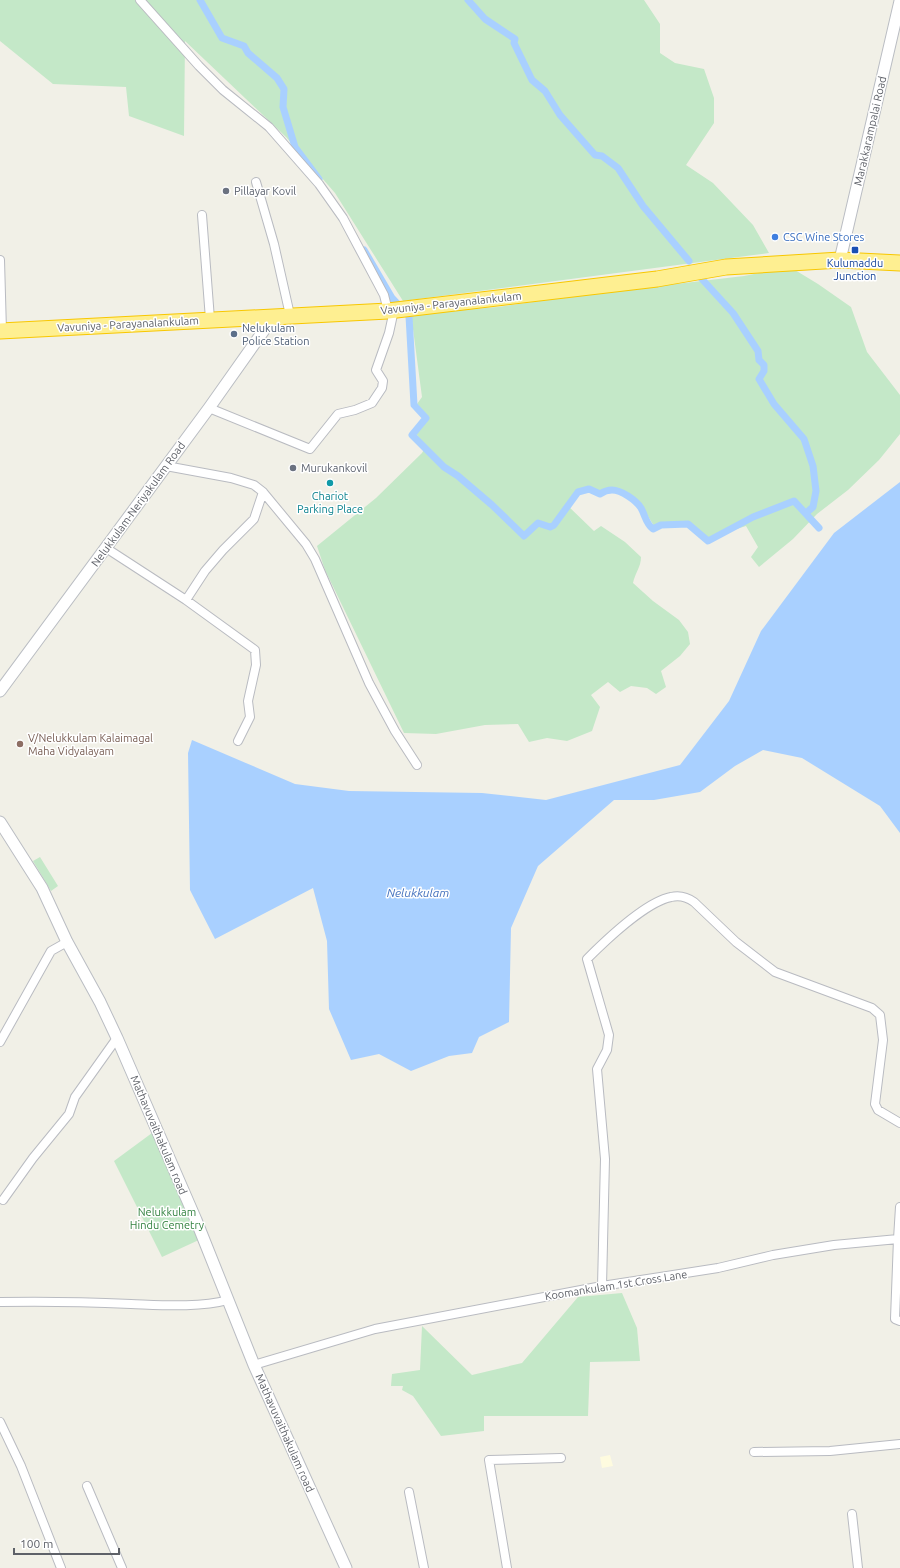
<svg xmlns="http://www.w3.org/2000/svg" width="900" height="1568" font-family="Ubuntu,sans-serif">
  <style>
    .commercial { fill: #fefbdf }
    .green { fill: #c4e8c8 }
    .water { fill: #a9d0ff }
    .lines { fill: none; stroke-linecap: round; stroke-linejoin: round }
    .canal { stroke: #a9d0ff; stroke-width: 7 }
    .street-casing { stroke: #b9bbc1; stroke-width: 10 }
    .secondary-casing { stroke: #babdc3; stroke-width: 13 }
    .highway-casing { stroke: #f8c700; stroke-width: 17 }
    .street { stroke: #fff; stroke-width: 8 }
    .secondary { stroke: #fff; stroke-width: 11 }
    .highway { stroke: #feef91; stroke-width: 15 }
    .worship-dot { fill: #6b7280; stroke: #fff; stroke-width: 1.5 }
    .shop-dot { fill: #3f7fe0; stroke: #fff; stroke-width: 1.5 }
    .transit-dot { fill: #1a4fb4; stroke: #fff; stroke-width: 1.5 }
    .service-dot { fill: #5c6f8a; stroke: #fff; stroke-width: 1.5 }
    .culture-dot { fill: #0f9aa8; stroke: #fff; stroke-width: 1.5 }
    .education-dot { fill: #8d6e63; stroke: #fff; stroke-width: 1.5 }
    .labels { text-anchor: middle; stroke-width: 3; stroke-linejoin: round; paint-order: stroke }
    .street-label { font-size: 11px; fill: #5e6168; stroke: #fff }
    .worship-label { font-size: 11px; fill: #5b616d; stroke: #fff; text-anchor: start }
    .shop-label { font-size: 11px; fill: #366cbe; stroke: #fff; text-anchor: start }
    .transit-label { font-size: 11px; fill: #164399; stroke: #fff }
    .service-label { font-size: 11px; fill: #4e5e75; stroke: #fff; text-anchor: start }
    .culture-label { font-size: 11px; fill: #0d838f; stroke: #fff }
    .education-label { font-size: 11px; fill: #785e54; stroke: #fff; text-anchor: start }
    .park-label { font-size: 11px; fill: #338240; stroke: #fff }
    .water-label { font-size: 12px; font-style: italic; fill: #4572be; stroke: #fff }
  </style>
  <rect width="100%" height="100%" fill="#f1f0e7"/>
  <!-- commercial -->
  <path class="commercial" d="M 610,1455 L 613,1466 L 602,1468 L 600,1457 Z"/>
  <!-- green -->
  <path class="green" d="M 0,0 L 644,0 L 660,24 L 660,53 L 675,63 L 704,69 L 714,98 L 714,123 L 686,165 L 713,183 L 753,225 L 769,253 L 403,301 L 335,193 L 286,137 L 185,41 L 184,136 L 129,116 L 126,87 L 53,84 L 0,41 Z
    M 790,267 L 818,284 L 851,307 L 867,352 L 900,395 L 900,434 L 879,460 L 848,490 L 817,514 L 793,539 L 759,567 L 751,557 L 758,547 L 746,526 L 708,538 L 688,522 L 665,523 L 654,526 L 643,508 L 634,498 L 622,491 L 609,488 L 599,491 L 578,491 L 567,505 L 594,531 L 601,526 L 625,542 L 641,557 C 641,567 635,573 633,583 L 653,601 L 679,620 L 688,632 L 690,644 L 680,656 L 661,671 L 666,687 L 656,694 L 647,688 L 631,686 L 620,692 L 608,682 L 591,695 L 600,707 L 592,731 L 567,741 L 547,738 L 529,742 L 518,724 L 485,725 L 436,734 L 404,733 L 325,570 L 317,546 L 376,498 L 422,453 L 426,446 L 416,434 L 429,417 L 417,404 L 422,397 L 411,314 L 498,307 L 582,295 L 744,276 Z
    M 40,857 L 58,886 L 51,891 L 33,861 Z
    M 152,1133 L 201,1239 L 162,1257 L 114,1161 Z
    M 622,1293 L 637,1328 L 640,1361 L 590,1362 L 588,1416 L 484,1416 L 484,1431 L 441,1436 L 413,1396 L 402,1390 L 403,1386 L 391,1386 L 392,1374 L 420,1370 L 422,1326 L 472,1375 L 522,1363 L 578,1297 Z"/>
  <!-- water -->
  <path class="water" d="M 900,482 L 900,833 L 880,806 L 802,758 L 763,750 L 735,766 L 700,792 L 654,800 L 614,800 L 538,866 L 511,928 L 509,1022 L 479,1037 L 472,1053 L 449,1056 L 411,1071 L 379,1054 L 351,1060 L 329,1009 L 327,941 L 313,888 L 215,939 L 190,890 L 188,753 L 192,740 L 295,784 L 349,791 L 482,793 L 546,800 L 680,765 L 729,701 L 761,631 L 834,533 Z"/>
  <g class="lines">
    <!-- canal -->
    <path class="canal" d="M 200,0 L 222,38 L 244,46 L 248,53 L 277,78 L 284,89 L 283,107 L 295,147 L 319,179
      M 468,0 L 485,19 L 515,39 L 514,43 L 532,80 L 545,91 L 560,115 L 595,155 L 602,156 L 618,168 L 643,206 L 689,261
      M 364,250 L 392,298 L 409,316 L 414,405 L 426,418 L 412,435 L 444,467 L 458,476 L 492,505 L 524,536 L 538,523 L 550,527 L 554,525 L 578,492 L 589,489 L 600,494 C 603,492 608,490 612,490 C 621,490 636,500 641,508 C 645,515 646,524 653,529 L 661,525 L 688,524 L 708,541 L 753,517 L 794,501 L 819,528
      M 701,278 L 733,313 L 758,351 L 759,360 L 764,365 L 764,371 L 759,379 L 774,404 L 804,439 L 813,466 L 816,491 L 813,507 L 806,513"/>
    <defs>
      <path id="street" d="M 140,0 L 199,66 L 223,90 L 269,127 L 319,184 L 343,218 L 384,295 L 388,311
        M 256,182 L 274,244 L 290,315
        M 202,215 L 210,319
        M 0,260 L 2,331
        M 209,408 L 310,449 L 338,414 L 355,410 L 372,403 L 382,388 L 383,381 L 376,370 L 389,333 L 394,310
        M 166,466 L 231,478 L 254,485 L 263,492 L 306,544 L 315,559 L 369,683 L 395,731 L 417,765
        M 106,548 L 186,600 L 255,650 L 256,665 L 248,701 L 250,717 L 238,741
        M 186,600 L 205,571 L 223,550 L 254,519 L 263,492
        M 0,1042 L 51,951 L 67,942
        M 3,1200 L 33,1158 L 69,1114 L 75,1097 L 117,1038
        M 898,1239 L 900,1207
        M 602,1286 L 605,1159 L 597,1069 L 607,1050 L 609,1035 L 587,959 C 605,941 646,902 671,897 C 679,895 687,897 694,902 L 736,942 L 775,972 L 872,1008 L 880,1015 L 883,1040 L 875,1104 L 878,1110 L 900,1123
        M 0,1302 C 44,1301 87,1302 131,1304 C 160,1305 199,1308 228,1300
        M 254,1365 L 375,1329 L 602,1286 L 718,1268 L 773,1255 L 834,1245 L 898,1239 L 895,1319 L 900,1321
        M 0,1422 L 21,1466 L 61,1568
        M 754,1452 L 830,1451 L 900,1444
        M 87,1486 L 122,1568
        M 409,1492 L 424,1568
        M 852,1514 L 858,1568
        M 507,1568 L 489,1460 L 561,1458"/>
      <path id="secondary" d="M 840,260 L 900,1
        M 0,691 L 209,408 L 274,316
        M 0,822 L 42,888 L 67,942 L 100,1002 L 117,1038 L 196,1220 L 254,1365 L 346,1568"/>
      <path id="highway" d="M 0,331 L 388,311 L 657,279 L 726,267 L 840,260 L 900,263"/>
    </defs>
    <!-- street casing -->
    <use href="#street" class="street-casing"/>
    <!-- secondary casing -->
    <use href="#secondary" class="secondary-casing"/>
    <!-- highway casing -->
    <use href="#highway" class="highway-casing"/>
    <!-- street -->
    <use href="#street" class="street"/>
    <!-- secondary -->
    <use href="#secondary" class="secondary"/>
    <!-- highway -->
    <use href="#highway" class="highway"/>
  </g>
  <!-- markers -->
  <g class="worship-dot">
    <circle cx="226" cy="191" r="4"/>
    <circle cx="293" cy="468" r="4"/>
  </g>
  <circle class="shop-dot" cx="775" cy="237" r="4"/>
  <rect class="transit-dot" x="851" y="246" width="8" height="8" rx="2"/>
  <circle class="service-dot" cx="234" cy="334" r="4"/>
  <circle class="culture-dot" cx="330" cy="483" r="4"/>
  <circle class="education-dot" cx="20" cy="744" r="4"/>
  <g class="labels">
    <!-- street labels -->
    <g class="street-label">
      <text transform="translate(870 131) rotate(-77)" y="4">Marakkarampalai Road</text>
      <text transform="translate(451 303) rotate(-6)" y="4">Vavuniya - Parayanalankulam</text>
      <text transform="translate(128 324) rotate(-3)" y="4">Vavuniya - Parayanalankulam</text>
      <text transform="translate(138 504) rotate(-54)" y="4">Nelukkulam-Neriyakulam Road</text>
      <text transform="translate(159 1135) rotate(67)" y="4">Mathavuvaithakulam road</text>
      <text transform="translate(616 1285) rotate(-9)" y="4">Koomankulam 1st Cross Lane</text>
      <text transform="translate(285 1433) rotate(66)" y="4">Mathavuvaithakulam road</text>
    </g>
    <!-- worship labels -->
    <g class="worship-label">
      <text x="234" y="195">Pillayar Kovil</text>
      <text x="301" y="472">Murukankovil</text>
    </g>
    <!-- shop labels -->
    <g class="shop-label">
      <text x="783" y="241">CSC Wine Stores</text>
    </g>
    <!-- transit labels -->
    <g class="transit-label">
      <text x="855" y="267">Kulumaddu<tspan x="855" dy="13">Junction</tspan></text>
    </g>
    <!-- service labels -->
    <g class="service-label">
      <text x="242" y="332">Nelukulam<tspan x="242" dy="13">Police Station</tspan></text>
    </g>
    <!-- culture labels -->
    <g class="culture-label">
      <text x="330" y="500">Chariot<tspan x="330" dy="13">Parking Place</tspan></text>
    </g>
    <!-- education labels -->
    <g class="education-label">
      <text x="28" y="742">V/Nelukkulam Kalaimagal<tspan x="28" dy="13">Maha Vidyalayam</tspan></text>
    </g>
    <!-- park labels -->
    <g class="park-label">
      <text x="167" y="1216">Nelukkulam<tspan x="167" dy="13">Hindu Cemetry</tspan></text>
    </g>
    <!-- water labels -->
    <g class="water-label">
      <text x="418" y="897">Nelukkulam</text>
    </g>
  </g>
  <!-- scale -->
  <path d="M14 1548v6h105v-6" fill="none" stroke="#5e6168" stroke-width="2"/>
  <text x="20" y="1548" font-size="12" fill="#5e6168" stroke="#ffffff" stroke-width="3" paint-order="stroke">100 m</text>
</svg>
